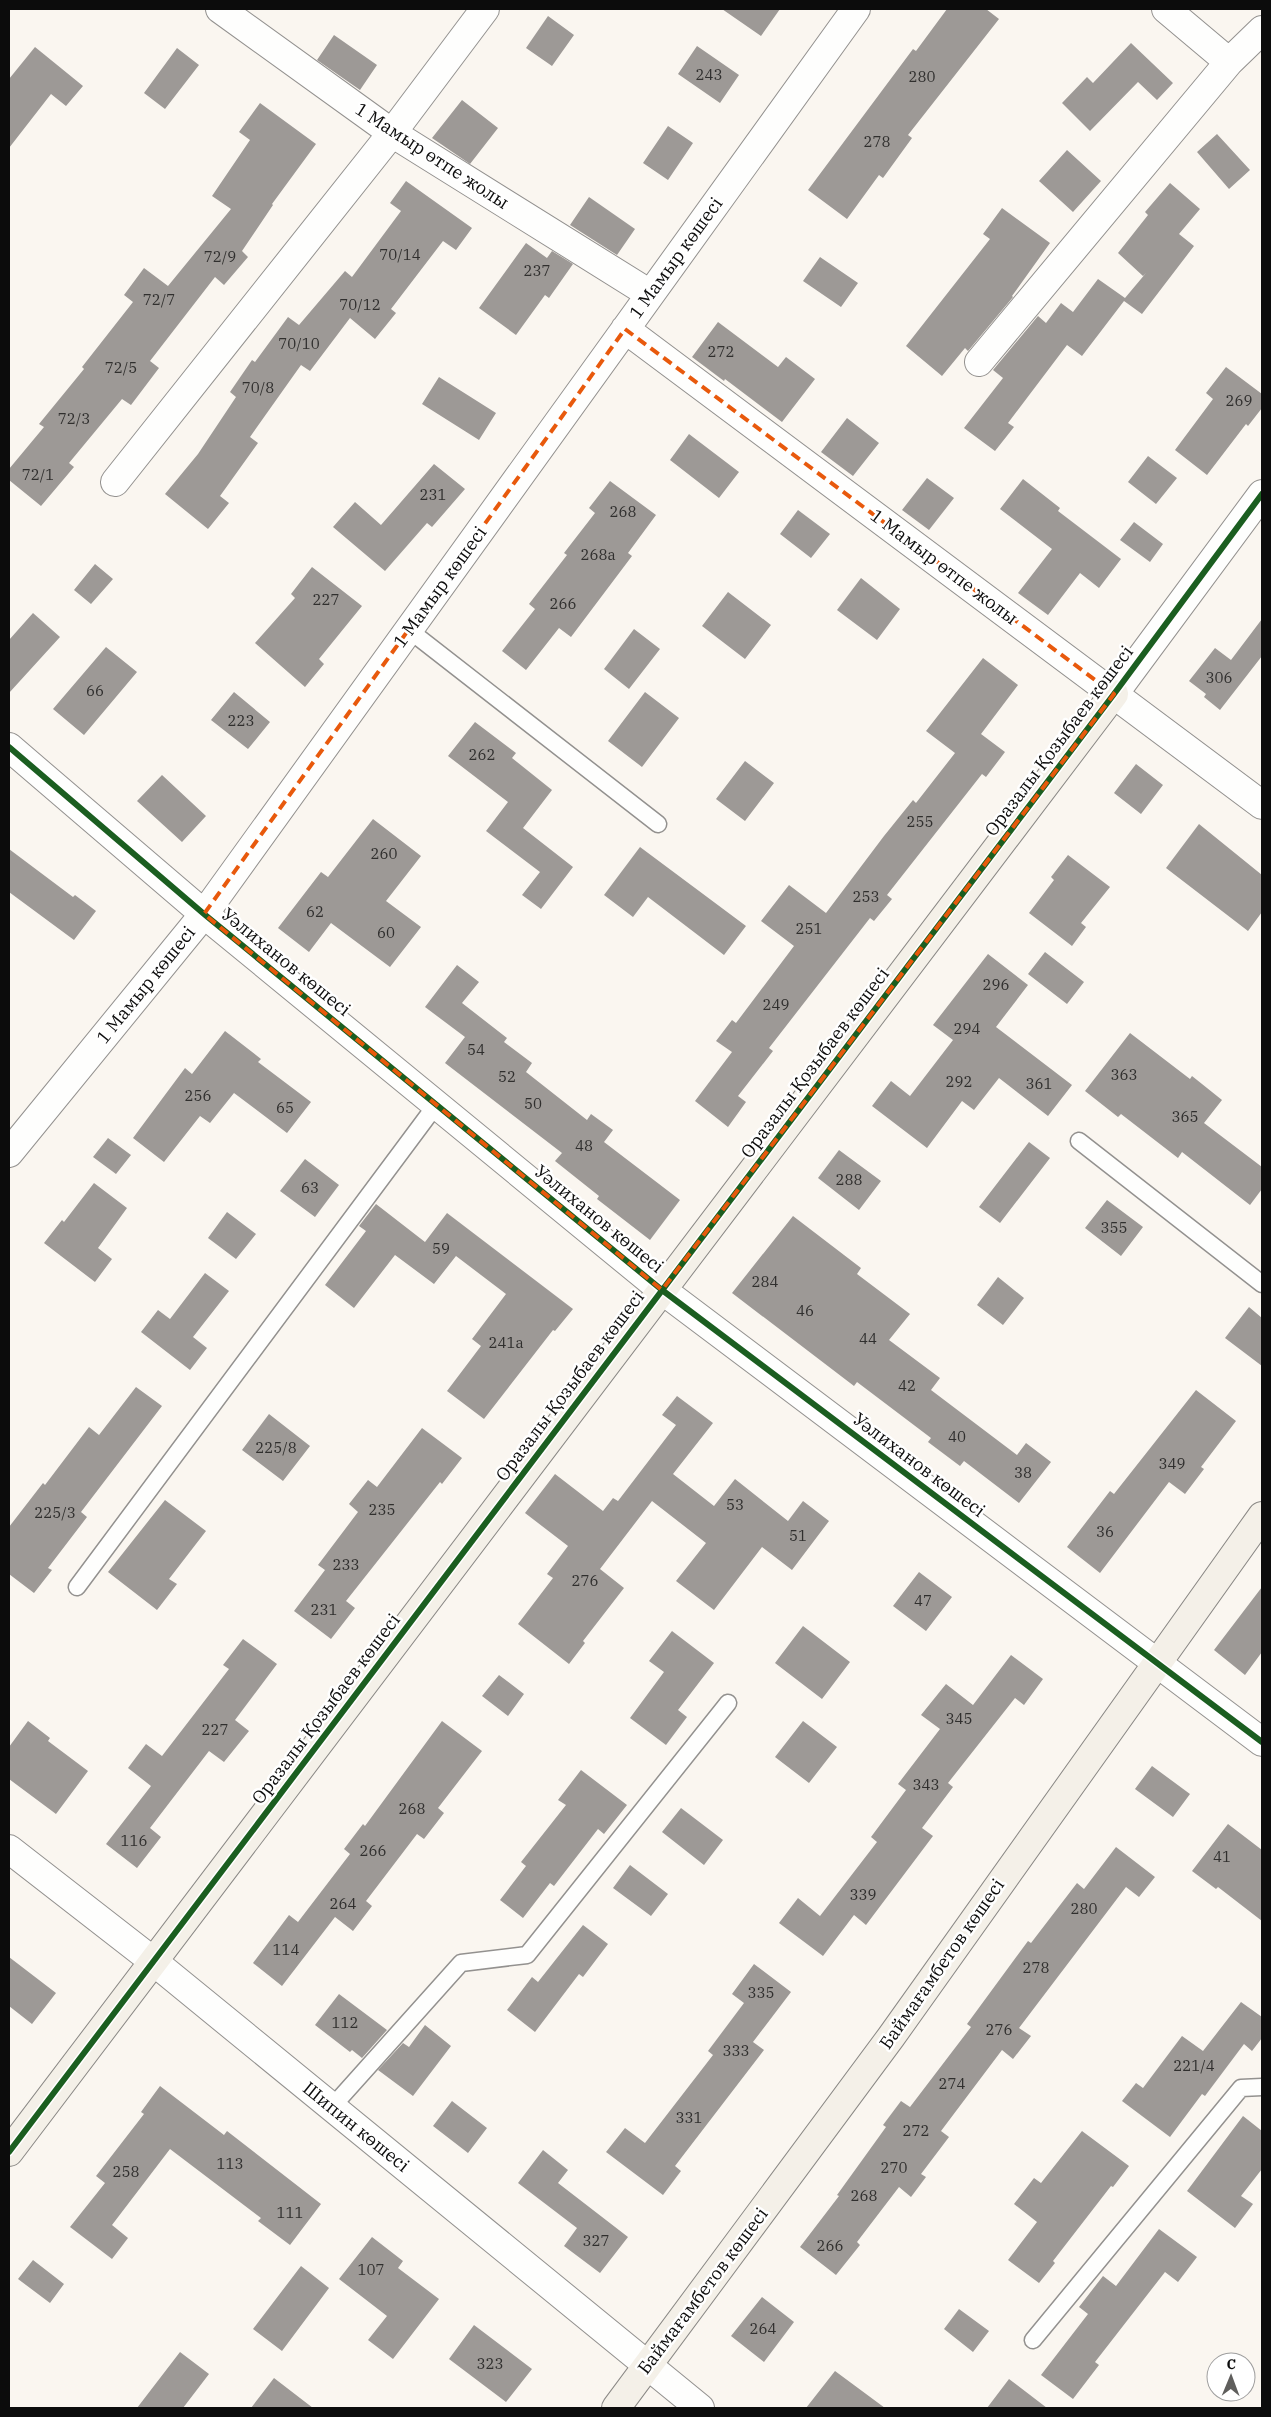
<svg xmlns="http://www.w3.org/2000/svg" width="1271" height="2417" font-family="'IBM Plex Serif',serif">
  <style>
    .building { fill: #9d9996 }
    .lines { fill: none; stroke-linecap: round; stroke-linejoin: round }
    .lane-casing { stroke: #93918f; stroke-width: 19 }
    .street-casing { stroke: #93918f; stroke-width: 30 }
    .secondary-casing { stroke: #8a8885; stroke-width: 30 }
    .lane { stroke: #fefefd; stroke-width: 16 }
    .street { stroke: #fefefd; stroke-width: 28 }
    .secondary { stroke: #f4f0e8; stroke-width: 28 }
    .cycleway-casing { stroke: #fff; stroke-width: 9 }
    .cycleway { stroke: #1b5e20; stroke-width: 6 }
    .marked { fill: none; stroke: #e8590c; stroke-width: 4; stroke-dasharray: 10 6; stroke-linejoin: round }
    .labels { text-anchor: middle; stroke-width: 5; stroke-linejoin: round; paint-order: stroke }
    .number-label { font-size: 15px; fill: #302f2e }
    .street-label { font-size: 18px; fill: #0c0c0c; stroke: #fff }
  </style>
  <rect width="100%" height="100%" fill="#faf6f0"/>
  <!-- building -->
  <path class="building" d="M 722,9 L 780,9 L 761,36 Z
    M 947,9 L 986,9 L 999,19 L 908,135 L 912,138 L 883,178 L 879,175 L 847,219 L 808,190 L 913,49 L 916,51 Z
    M 548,16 L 574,35 L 552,66 L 526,48 Z
    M 334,35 L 377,65 L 360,90 L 317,60 Z
    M 1131,43 L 1173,83 L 1157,100 L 1138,82 L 1090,131 L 1062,103 L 1087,77 L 1093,83 Z
    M 697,46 L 739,75 L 720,103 L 678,74 Z
    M 35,47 L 83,86 L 66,106 L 51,94 L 9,148 L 9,79 Z
    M 177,48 L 199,65 L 165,109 L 144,93 Z
    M 462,100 L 498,128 L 470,164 L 432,138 Z
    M 260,103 L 316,144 L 272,204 L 273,205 L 242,251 L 248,257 L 224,285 L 215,277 L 150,361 L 159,368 L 131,405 L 122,399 L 69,463 L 74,467 L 41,506 L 9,480 L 9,469 L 44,427 L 39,424 L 84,369 L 82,367 L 133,302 L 124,295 L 144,268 L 168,286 L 231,209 L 212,196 L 250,140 L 239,132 Z
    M 668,126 L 693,143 L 668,180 L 643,163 Z
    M 1217,134 L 1250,170 L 1229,189 L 1197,152 Z
    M 1067,150 L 1101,181 L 1073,212 L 1039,181 Z
    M 406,181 L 472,228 L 456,250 L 443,241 L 391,309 L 396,313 L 375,339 L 350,318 L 310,371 L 301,365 L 250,437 L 258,443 L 220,496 L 229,503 L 208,529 L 165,494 L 198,454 L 236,397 L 230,392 L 252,360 L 255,362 L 288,317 L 299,325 L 345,271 L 352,277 L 401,211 L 390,203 Z
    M 1170,183 L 1200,209 L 1179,234 L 1194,246 L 1142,314 L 1124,301 L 1082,356 L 1067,345 L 1008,423 L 1014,427 L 995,451 L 964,428 L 1003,378 L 993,370 L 1038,316 L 1046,323 L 1061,303 L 1073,312 L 1098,279 L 1125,298 L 1146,273 L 1143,276 L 1118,253 L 1148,215 L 1145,212 Z
    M 589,197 L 635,229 L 617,255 L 570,225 Z
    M 1002,208 L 1050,243 L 1012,296 L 1013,297 L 968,351 L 965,348 L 942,376 L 906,346 L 990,239 L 983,234 Z
    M 526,243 L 547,258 L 552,251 L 573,264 L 549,298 L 545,295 L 516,335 L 479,308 Z
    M 820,257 L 858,283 L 841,307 L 803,281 Z
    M 718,322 L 778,367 L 786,357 L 815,379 L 782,422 L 725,379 L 724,381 L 692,357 Z
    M 1226,367 L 1262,394 L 1262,408 L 1248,426 L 1246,424 L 1207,475 L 1175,450 L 1213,399 L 1206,393 Z
    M 439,377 L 496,413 L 479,440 L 422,404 Z
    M 847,418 L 879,443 L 853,476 L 821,452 Z
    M 689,434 L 739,472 L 719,498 L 670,460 Z
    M 1148,456 L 1177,478 L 1156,504 L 1128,482 Z
    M 434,464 L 465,489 L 432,527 L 427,523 L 385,571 L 333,527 L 355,502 L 381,525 Z
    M 927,478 L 954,498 L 929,530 L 902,510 Z
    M 1023,479 L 1060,508 L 1058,511 L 1121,559 L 1099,588 L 1080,573 L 1048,615 L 1018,593 L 1052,549 L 1000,509 Z
    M 610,481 L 656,515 L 628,553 L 632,556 L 571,637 L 559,628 L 526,670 L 502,651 L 535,609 L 529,604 L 567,555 L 564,553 L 595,513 L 589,508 Z
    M 798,510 L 830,534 L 811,558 L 780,534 Z
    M 1134,522 L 1163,544 L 1150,562 L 1120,540 Z
    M 95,564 L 113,579 L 91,604 L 74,590 Z
    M 312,567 L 362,606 L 319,659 L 324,664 L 305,687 L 255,643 L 295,598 L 291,594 Z
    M 861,578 L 900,609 L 877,640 L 837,610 Z
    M 728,592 L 771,625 L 745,659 L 702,626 Z
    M 33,613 L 60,637 L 9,693 L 9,640 Z
    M 1262,619 L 1262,656 L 1220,710 L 1204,697 L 1206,694 L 1189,681 L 1215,648 L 1231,660 Z
    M 634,629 L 660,649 L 629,689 L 604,669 Z
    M 106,647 L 137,672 L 84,735 L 53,709 Z
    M 983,658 L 1018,685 L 981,734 L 1005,752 L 986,777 L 982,774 L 887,895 L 892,899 L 874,921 L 870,918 L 769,1048 L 773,1051 L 738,1096 L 746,1102 L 728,1127 L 695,1101 L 732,1052 L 716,1041 L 732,1020 L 736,1023 L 794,946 L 761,921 L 789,885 L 826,913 L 884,836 L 913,800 L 916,803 L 955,753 L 926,731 Z
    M 234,692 L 270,722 L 248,749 L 211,720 Z
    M 645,692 L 679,718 L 642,767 L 608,741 Z
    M 475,722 L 516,753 L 512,758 L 552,790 L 523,828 L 573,867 L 541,909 L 522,895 L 540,872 L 486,831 L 508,802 L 448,756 Z
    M 745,761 L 774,783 L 745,821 L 716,799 Z
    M 1136,764 L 1163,785 L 1141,814 L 1114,793 Z
    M 162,775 L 206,816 L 182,842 L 137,801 Z
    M 373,819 L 421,856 L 386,901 L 421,927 L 390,967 L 331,923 L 309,952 L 278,928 L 321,872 L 328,877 Z
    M 1199,824 L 1262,875 L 1262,912 L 1248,931 L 1166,868 Z
    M 640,847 L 746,926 L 724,955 L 648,897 L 633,917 L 604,895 Z
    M 9,849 L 73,897 L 75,895 L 96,911 L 74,940 L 9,892 Z
    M 1068,855 L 1110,887 L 1081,923 L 1086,927 L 1072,946 L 1029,913 L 1054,880 L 1051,877 Z
    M 1045,952 L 1084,982 L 1067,1004 L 1028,974 Z
    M 988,954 L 1028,985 L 996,1027 L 1072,1085 L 1048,1116 L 999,1078 L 974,1110 L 962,1101 L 927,1148 L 872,1106 L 891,1081 L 910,1096 L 953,1040 L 933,1025 Z
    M 457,965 L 479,982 L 462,1003 L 507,1038 L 504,1042 L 532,1063 L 526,1072 L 587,1120 L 591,1114 L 613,1130 L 604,1142 L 680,1200 L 650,1240 L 597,1199 L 599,1196 L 555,1161 L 562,1153 L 445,1063 L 465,1037 L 425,1007 Z
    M 225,1031 L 261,1059 L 258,1062 L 311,1102 L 287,1133 L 234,1093 L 210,1123 L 200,1116 L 164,1162 L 133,1138 L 185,1068 L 192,1074 Z
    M 1130,1033 L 1190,1079 L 1192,1076 L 1222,1100 L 1204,1123 L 1262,1167 L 1262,1189 L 1250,1205 L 1182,1152 L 1178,1158 L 1121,1114 L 1118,1117 L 1085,1091 Z
    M 108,1138 L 131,1155 L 116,1174 L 93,1157 Z
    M 1029,1142 L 1050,1158 L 1000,1223 L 979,1207 Z
    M 839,1150 L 881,1181 L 859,1210 L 818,1178 Z
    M 305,1159 L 339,1185 L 315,1217 L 280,1191 Z
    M 94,1183 L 127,1208 L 98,1248 L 112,1259 L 95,1282 L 44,1243 L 62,1220 L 64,1222 Z
    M 1107,1200 L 1143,1227 L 1121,1256 L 1085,1228 Z
    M 376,1204 L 425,1242 L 447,1213 L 573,1309 L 555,1331 L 553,1330 L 484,1419 L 447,1391 L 481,1346 L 472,1339 L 506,1294 L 456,1256 L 434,1284 L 395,1255 L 354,1308 L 325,1285 L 366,1231 L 359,1226 Z
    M 227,1212 L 256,1234 L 236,1259 L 208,1238 Z
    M 793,1216 L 861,1268 L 857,1274 L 910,1314 L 889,1340 L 940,1378 L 931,1390 L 1017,1455 L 1026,1443 L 1051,1462 L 1019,1503 L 964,1461 L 960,1466 L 928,1442 L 931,1438 L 857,1382 L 854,1386 L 732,1293 Z
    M 205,1273 L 229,1291 L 193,1337 L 207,1348 L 190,1370 L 141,1332 L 158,1310 L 170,1319 Z
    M 998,1277 L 1024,1298 L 1003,1325 L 977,1305 Z
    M 1249,1307 L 1262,1318 L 1262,1366 L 1225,1338 Z
    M 136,1387 L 162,1406 L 81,1512 L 87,1517 L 48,1568 L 52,1570 L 34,1593 L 9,1574 L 9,1527 L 43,1483 L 45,1485 L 89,1427 L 99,1435 Z
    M 1196,1390 L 1236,1421 L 1201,1467 L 1204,1469 L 1185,1494 L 1169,1482 L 1100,1573 L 1067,1547 L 1110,1491 L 1114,1494 Z
    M 677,1396 L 713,1423 L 673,1474 L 714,1506 L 735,1479 L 788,1521 L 803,1501 L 829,1521 L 792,1570 L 762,1547 L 714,1610 L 676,1581 L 706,1543 L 652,1501 L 600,1569 L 624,1588 L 583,1641 L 585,1643 L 569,1664 L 518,1624 L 553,1578 L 547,1574 L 568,1546 L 525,1513 L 555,1474 L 603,1511 L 613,1498 L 618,1501 L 676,1425 L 662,1415 Z
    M 269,1414 L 310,1446 L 283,1481 L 242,1450 Z
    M 422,1428 L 462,1458 L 442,1484 L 440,1482 L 346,1601 L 355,1608 L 331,1639 L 294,1611 L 325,1570 L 318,1565 L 358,1512 L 349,1504 L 368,1480 L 377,1487 Z
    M 165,1500 L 206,1531 L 169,1579 L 177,1584 L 157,1610 L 108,1572 Z
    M 919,1572 L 952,1597 L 926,1631 L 893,1606 Z
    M 1262,1587 L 1262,1652 L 1245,1675 L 1214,1650 Z
    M 803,1626 L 850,1662 L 822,1699 L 775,1663 Z
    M 672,1631 L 714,1663 L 678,1710 L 687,1717 L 666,1745 L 630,1718 L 664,1672 L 649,1661 Z
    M 243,1639 L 277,1664 L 235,1720 L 249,1731 L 224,1762 L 209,1751 L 150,1828 L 161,1837 L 137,1868 L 106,1844 L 151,1786 L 128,1768 L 146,1744 L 162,1756 L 229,1669 L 223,1665 Z
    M 1011,1655 L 1043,1679 L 1024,1705 L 1015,1698 L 948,1783 L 953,1787 L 922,1828 L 933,1836 L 866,1925 L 854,1915 L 823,1956 L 779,1923 L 798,1898 L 820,1916 L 877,1842 L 871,1837 L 906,1790 L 898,1784 L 940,1729 L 921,1715 L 946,1684 L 973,1705 Z
    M 499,1675 L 524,1694 L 508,1716 L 482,1696 Z
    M 28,1721 L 50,1738 L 48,1741 L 88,1771 L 56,1814 L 9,1779 L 9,1747 Z
    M 442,1721 L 482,1751 L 438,1808 L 444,1813 L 424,1839 L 417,1834 L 366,1901 L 372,1906 L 353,1931 L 335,1917 L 282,1986 L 253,1963 L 289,1915 L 298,1922 L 350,1854 L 344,1849 L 363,1824 L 365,1826 Z
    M 803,1721 L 837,1747 L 809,1783 L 775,1757 Z
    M 1152,1766 L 1190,1794 L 1173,1817 L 1135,1789 Z
    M 581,1770 L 627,1805 L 604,1834 L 598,1829 L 554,1886 L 550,1883 L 523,1918 L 500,1900 L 526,1866 L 521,1862 L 566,1805 L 558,1800 Z
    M 681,1808 L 723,1840 L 704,1865 L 662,1832 Z
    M 1228,1824 L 1262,1850 L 1262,1921 L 1218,1887 L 1216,1889 L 1192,1871 Z
    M 1116,1847 L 1155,1877 L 1139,1897 L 1126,1887 L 1019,2028 L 1031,2036 L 1013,2059 L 1002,2050 L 941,2131 L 949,2137 L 921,2174 L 926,2177 L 911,2197 L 899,2187 L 857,2242 L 860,2245 L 836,2275 L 800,2247 L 839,2196 L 837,2195 L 886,2127 L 883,2125 L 901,2101 L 910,2107 L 971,2027 L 967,2024 L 1028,1941 L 1031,1943 L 1077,1883 L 1084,1889 Z
    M 630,1865 L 668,1894 L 651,1916 L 613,1888 Z
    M 583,1925 L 608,1944 L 583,1977 L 579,1974 L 535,2032 L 507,2010 L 532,1977 L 538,1982 Z
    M 9,1957 L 56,1993 L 32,2024 L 9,2006 Z
    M 754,1964 L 791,1992 L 753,2042 L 764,2050 L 675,2166 L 681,2171 L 663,2195 L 606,2152 L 625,2128 L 645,2143 L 713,2055 L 708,2051 L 744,2003 L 732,1994 Z
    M 339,1994 L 387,2030 L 362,2058 L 352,2050 L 350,2052 L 315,2025 Z
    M 1241,2002 L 1262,2017 L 1262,2038 L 1252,2051 L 1244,2044 L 1205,2096 L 1202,2094 L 1170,2137 L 1122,2101 L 1136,2083 L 1143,2088 L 1182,2036 L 1203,2051 Z
    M 425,2025 L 451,2046 L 413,2096 L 378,2070 L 403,2043 L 409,2047 Z
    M 160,2086 L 224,2135 L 227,2131 L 321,2204 L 290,2245 L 258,2221 L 261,2218 L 170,2149 L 112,2225 L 128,2238 L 112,2259 L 70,2227 L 105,2183 L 96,2176 L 144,2114 L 141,2112 Z
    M 452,2101 L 487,2128 L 468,2153 L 433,2126 Z
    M 1243,2116 L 1262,2131 L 1262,2169 L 1241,2196 L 1253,2204 L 1235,2228 L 1187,2191 Z
    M 1082,2131 L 1129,2166 L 1113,2187 L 1111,2186 L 1053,2261 L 1055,2263 L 1039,2283 L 1008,2260 L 1037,2222 L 1014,2204 L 1034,2178 L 1041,2183 Z
    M 543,2150 L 568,2170 L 558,2183 L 628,2237 L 600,2273 L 564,2246 L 577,2228 L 518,2183 Z
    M 1159,2229 L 1197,2257 L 1178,2282 L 1165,2272 L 1095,2362 L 1099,2365 L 1073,2399 L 1041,2375 L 1088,2314 L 1079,2307 L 1103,2276 L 1116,2286 Z
    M 372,2237 L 403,2261 L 398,2268 L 439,2299 L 393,2359 L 368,2340 L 387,2316 L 339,2279 Z
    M 33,2260 L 64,2284 L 50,2303 L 18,2279 Z
    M 301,2266 L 329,2288 L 282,2351 L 253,2329 Z
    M 762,2297 L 794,2322 L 764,2362 L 731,2336 Z
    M 959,2309 L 989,2331 L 973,2352 L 944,2329 Z
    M 474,2325 L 532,2369 L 506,2402 L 449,2359 Z
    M 180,2352 L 209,2374 L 183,2408 L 137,2408 Z
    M 835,2371 L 885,2408 L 806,2408 Z
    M 274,2378 L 313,2408 L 251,2408 Z
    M 1009,2379 L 1047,2408 L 987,2408 Z"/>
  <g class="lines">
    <defs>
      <path id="lane" d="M 409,630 L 658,824
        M 1079,1141 L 1262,1284
        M 77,1587 L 436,1105
        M 332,2107 L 461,1963 L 527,1955 L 728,1703
        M 1033,2340 L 1241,2088 L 1262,2087"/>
      <path id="street" d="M 220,9 L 392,133 L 650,294
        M 1166,9 L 1229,62
        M 625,329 L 1262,805
        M 979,362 L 1229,62 L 1262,30
        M 115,482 L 392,133 L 485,9
        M 1114,694 L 1262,494
        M 9,747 L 204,914 L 662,1290 L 1262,1742
        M 9,1153 L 204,914 L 856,9
        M 9,1849 L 153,1961 L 700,2408"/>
      <path id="secondary" d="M 9,2152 L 1114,694
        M 616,2408 L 891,2037 L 1262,1516"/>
    </defs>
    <!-- lane casing -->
    <use href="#lane" class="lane-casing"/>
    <!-- street casing -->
    <use href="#street" class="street-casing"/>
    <!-- secondary casing -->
    <use href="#secondary" class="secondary-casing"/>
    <!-- lane -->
    <use href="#lane" class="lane"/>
    <!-- street -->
    <use href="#street" class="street"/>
    <!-- secondary -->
    <use href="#secondary" class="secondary"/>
    <defs>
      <path id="cycleway" d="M 9,747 L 204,914 L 662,1290 L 1262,1742
        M 9,2152 L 1114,694 L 1262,494"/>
    </defs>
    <!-- cycleway casing -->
    <use href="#cycleway" class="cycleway-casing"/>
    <!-- cycleway -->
    <use href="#cycleway" class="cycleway"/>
  </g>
  <!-- marked area -->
  <path class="marked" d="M 625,329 L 1114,694 L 662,1290 L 204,914 Z"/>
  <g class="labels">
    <!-- number labels -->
    <g class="number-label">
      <text x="709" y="80">243</text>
      <text x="922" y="82">280</text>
      <text x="877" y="147">278</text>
      <text x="400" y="260">70/14</text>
      <text x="220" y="262">72/9</text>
      <text x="537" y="276">237</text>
      <text x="159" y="305">72/7</text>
      <text x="360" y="310">70/12</text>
      <text x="299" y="349">70/10</text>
      <text x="721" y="357">272</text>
      <text x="121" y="373">72/5</text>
      <text x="258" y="393">70/8</text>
      <text x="1239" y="406">269</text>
      <text x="74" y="424">72/3</text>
      <text x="38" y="480">72/1</text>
      <text x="433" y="500">231</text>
      <text x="623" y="517">268</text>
      <text x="598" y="560">268а</text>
      <text x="326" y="605">227</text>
      <text x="563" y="609">266</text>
      <text x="1219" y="683">306</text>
      <text x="95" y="696">66</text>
      <text x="241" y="726">223</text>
      <text x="482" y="760">262</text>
      <text x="920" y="827">255</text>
      <text x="384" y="859">260</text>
      <text x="866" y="902">253</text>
      <text x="315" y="917">62</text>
      <text x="809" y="934">251</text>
      <text x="386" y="938">60</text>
      <text x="996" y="990">296</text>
      <text x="776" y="1010">249</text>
      <text x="967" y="1034">294</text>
      <text x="476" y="1055">54</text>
      <text x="1124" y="1080">363</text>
      <text x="507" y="1082">52</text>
      <text x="959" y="1087">292</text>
      <text x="1039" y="1089">361</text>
      <text x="198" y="1101">256</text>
      <text x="533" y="1109">50</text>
      <text x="285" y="1113">65</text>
      <text x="1185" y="1122">365</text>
      <text x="584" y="1151">48</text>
      <text x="849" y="1185">288</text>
      <text x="310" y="1193">63</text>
      <text x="1114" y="1233">355</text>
      <text x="441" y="1254">59</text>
      <text x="765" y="1287">284</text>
      <text x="805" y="1316">46</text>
      <text x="868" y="1344">44</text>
      <text x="506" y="1348">241а</text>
      <text x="907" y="1391">42</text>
      <text x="957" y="1442">40</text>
      <text x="276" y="1453">225/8</text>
      <text x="1172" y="1469">349</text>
      <text x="1023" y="1478">38</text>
      <text x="735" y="1510">53</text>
      <text x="382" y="1515">235</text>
      <text x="55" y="1518">225/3</text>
      <text x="1105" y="1537">36</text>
      <text x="798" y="1541">51</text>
      <text x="346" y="1570">233</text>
      <text x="585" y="1586">276</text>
      <text x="923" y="1606">47</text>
      <text x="324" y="1615">231</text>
      <text x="959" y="1724">345</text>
      <text x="215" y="1735">227</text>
      <text x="926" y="1790">343</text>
      <text x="412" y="1814">268</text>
      <text x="134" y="1846">116</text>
      <text x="373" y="1856">266</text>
      <text x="1222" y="1862">41</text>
      <text x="863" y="1900">339</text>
      <text x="343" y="1909">264</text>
      <text x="1084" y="1914">280</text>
      <text x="286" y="1955">114</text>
      <text x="1036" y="1973">278</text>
      <text x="761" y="1998">335</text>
      <text x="345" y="2028">112</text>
      <text x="999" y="2035">276</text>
      <text x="736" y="2056">333</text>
      <text x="1194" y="2071">221/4</text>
      <text x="952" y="2089">274</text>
      <text x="689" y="2123">331</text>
      <text x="916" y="2136">272</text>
      <text x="230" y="2169">113</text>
      <text x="894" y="2173">270</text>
      <text x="126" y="2177">258</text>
      <text x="864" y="2201">268</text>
      <text x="290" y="2218">111</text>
      <text x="596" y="2246">327</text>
      <text x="830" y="2251">266</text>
      <text x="371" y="2275">107</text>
      <text x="763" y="2334">264</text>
      <text x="490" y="2369">323</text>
    </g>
    <!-- street labels -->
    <g class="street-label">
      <text transform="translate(432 156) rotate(33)" y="6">1 Мамыр өтпе жолы</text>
      <text transform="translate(676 258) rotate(-54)" y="6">1 Мамыр көшесі</text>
      <text transform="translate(944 567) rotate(37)" y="6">1 Мамыр өтпе жолы</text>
      <text transform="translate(440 587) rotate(-54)" y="6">1 Мамыр көшесі</text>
      <text transform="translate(1059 741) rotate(-53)" y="6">Оразалы Қозыбаев көшесі</text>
      <text transform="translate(286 962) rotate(39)" y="6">Уәлиханов көшесі</text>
      <text transform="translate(146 985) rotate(-51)" y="6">1 Мамыр көшесі</text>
      <text transform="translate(815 1063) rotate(-53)" y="6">Оразалы Қозыбаев көшесі</text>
      <text transform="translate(599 1219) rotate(39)" y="6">Уәлиханов көшесі</text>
      <text transform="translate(570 1386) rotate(-53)" y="6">Оразалы Қозыбаев көшесі</text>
      <text transform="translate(919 1465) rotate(37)" y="6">Уәлиханов көшесі</text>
      <text transform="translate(326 1709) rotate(-53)" y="6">Оразалы Қозыбаев көшесі</text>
      <text transform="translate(942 1964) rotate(-55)" y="6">Баймағамбетов көшесі</text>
      <text transform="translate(356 2127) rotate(39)" y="6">Шипин көшесі</text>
      <text transform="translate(703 2291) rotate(-53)" y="6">Баймағамбетов көшесі</text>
    </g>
  </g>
  <!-- border -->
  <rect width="1271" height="2417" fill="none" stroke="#0c0c0c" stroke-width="20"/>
  <!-- north arrow -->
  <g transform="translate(1231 2377) rotate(1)"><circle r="24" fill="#ffffff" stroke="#9e9e9e"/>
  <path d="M0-4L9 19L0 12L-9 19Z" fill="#5f5e5c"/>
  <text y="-8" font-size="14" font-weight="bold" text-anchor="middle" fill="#0c0c0c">С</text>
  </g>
</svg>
